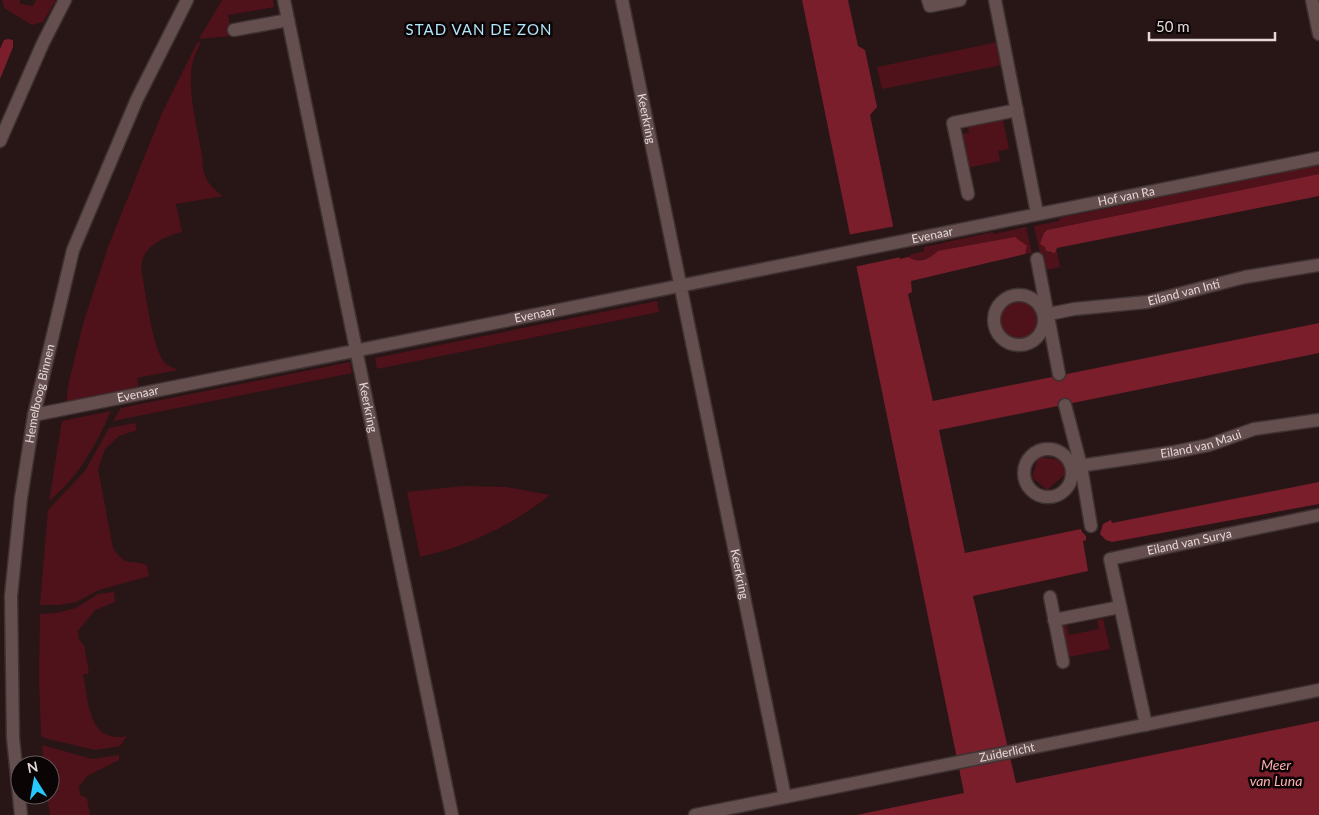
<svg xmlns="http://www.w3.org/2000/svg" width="1319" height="815" font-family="Lato,sans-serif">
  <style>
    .green { fill: #4f121a }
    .water { fill: #7a1e2c }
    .pier { fill: #281516 }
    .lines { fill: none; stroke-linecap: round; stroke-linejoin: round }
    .minor-casing { stroke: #3e3132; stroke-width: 15 }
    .minor { stroke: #644e4e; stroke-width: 12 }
    .labels { text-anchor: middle; stroke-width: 5; stroke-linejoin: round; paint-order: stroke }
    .street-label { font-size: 12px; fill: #e5d7d7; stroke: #0b0405 }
    .water-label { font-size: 14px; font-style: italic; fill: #fdaeb1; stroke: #0b0405 }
    .quarter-label { font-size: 15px; letter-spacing: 1px; fill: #b2e4fa; stroke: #0b0405 }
  </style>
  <rect width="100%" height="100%" fill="#281516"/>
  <!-- green -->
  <path class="green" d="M 2,0 L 20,0 L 20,4 L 33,6 L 36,0 L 56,0 L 43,22 L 32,25 L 4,8 Z
    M 222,0 L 273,0 L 274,7 L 228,15 L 232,36 L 199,39 Z
    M 201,41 C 198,49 193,58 192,66 C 187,92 199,135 203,162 L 202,163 C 204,179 210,187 223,196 L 176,204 L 182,232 C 169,235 150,243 144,256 C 142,259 142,264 141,268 C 145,288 152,350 165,363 C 168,366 174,368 178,370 L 137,378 L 139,390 L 66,405 L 68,386 L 83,324 L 108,247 L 162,113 L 197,43 Z
    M 1003,41 L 1007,64 L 882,89 L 877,67 Z
    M 1003,120 L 1009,149 L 998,151 L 1000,161 L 967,168 L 962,134 L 969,133 L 968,127 Z
    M 1319,165 L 1319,174 L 1047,230 C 1042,236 1044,243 1046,251 L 1050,253 L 1057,251 L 1060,267 L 1045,270 L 1041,258 L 1034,226 L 1059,221 L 1059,218 Z
    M 1026,227 L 1032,253 L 1025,254 L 1023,244 L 1020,240 L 939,251 C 927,260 921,263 908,257 L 912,254 L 924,251 L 924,247 L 993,232 L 994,234 Z
    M999 320a19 19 0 1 1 38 0a19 19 0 1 1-38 0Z
    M 657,301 L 659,312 L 377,369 L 375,358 Z
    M 350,362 L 352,373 L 113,421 L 121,408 Z
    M 111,411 C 96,445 78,478 49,501 L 62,421 Z
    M 135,423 L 137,430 L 119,436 L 105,449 L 98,469 L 113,548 C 127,569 129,558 147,565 L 149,576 L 99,590 L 76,602 L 59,605 L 40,605 L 48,510 L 85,471 L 109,428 Z
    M 1038,457 L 1063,460 L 1067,473 L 1047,490 L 1032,477 Z
    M 463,486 L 507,487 L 550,495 C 511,526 469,546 420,557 L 407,492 Z
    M 114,592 L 115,602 L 95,610 L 78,631 L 79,640 L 84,645 L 89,673 L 83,675 C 89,702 88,744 127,736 L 120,746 L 95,750 L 44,738 L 41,735 L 39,678 L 40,614 L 57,613 L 76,608 L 98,594 Z
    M 1103,619 L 1110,649 L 1068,657 L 1062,626 L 1063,624 L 1066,623 L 1069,635 L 1099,629 L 1097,620 Z
    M 42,745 L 92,759 L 119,755 L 119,760 L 87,776 L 79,787 L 80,795 L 87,798 L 90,815 L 50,815 L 47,795 L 50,795 L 50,765 L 44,765 Z"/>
  <!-- water -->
  <path class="water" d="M 802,0 L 848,0 L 858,46 L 865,50 L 877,107 L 870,115 L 900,259 L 908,257 C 921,264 927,260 938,251 L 1015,237 L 1027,246 L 1025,254 L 911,281 L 912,292 L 908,294 L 933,401 L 1319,323 L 1319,353 L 939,430 L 965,553 L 1081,529 L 1082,532 L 1086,536 L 1086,540 L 1083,541 L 1088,571 L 973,596 L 1016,783 L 1319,721 L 1319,815 L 856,815 L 964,793 Z
    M 8,39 L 13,40 L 13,47 L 0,79 L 0,49 L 4,40 Z
    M 1319,174 L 1319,196 L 1057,248 L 1055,253 L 1046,251 L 1045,247 L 1040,244 L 1044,233 L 1047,230 Z
    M 1319,482 L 1319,504 L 1112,542 L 1106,540 L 1100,534 L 1103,524 L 1111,520 L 1112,523 Z"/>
  <!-- pier -->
  <path class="pier" d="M 896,226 L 902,256 L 910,255 L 854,267 L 847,235 Z"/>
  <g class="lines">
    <defs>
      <g id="minor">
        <path id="s1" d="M 284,0 L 452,815"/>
        <path id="s2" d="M 622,0 L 785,797"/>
        <path d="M 928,0 L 930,6 L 960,0"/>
        <path d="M 995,0 L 1037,213"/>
        <path d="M 1312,0 L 1319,34"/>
        <path d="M 234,30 L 288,20"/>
        <path d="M 0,141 L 43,43 L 65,0"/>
        <path d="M 968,194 L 953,123 L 1017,110"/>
        <path d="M 1037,259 L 1059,374"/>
        <circle cx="1019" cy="320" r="25"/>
        <path id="s3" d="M 1044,315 L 1074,309 L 1147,302 L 1245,277 L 1319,265"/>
        <path d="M 1065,405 L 1081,466 L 1091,526"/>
        <path id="s4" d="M 34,415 L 1319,158"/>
        <circle cx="1048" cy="473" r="24"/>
        <path id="s5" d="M 1072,467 L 1174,452 L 1209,445 L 1254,429 L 1319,420"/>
        <path d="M 1050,597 L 1063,662"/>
        <path d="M 1054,620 L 1120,607"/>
        <path id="s6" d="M 1146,725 L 1110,559 L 1319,515"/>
        <path id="s7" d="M 21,815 L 13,738 L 11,596 L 21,498 L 34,415 L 73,250 L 137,99 L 187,0"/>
        <path id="s8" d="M 695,815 L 1319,690"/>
      </g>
    </defs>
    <!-- minor casing -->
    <use href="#minor" class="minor-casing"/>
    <!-- minor -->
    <use href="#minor" class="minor"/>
  </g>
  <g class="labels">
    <!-- street labels -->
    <g class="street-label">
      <text dy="4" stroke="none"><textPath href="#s2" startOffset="121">Keerkring</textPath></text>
      <text dy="4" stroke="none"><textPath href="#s4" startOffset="1114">Hof van Ra</textPath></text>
      <text dy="4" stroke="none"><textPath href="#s4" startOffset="916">Evenaar</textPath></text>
      <text dy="4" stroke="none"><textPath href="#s3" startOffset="142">Eiland van Inti</textPath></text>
      <text dy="4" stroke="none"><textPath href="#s4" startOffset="511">Evenaar</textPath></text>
      <text dy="4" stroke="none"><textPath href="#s4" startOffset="106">Evenaar</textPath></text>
      <text dy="4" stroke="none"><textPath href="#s7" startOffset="424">Hemelboog Binnen</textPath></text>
      <text dy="4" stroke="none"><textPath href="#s1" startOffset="416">Keerkring</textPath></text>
      <text dy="4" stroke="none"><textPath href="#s5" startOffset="131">Eiland van Maui</textPath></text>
      <text dy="4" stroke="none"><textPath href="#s6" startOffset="251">Eiland van Surya</textPath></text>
      <text dy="4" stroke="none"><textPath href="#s2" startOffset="586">Keerkring</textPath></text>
      <text dy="4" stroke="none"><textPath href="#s8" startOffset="318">Zuiderlicht</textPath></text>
    </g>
    <!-- water labels -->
    <g class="water-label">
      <text x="1276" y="770">Meer<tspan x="1276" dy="16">van Luna</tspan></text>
    </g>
    <!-- quarter labels -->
    <g class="quarter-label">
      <text x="479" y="35">STAD VAN DE ZON</text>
    </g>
  </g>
  <!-- north arrow -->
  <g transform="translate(35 780) rotate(349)"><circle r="24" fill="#0b0405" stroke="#625859"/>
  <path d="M0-4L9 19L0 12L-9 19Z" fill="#25c9fe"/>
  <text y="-8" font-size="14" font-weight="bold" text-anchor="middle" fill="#e5d7d7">N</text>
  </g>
  <!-- scale -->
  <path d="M1149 32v8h126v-8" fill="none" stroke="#e5d7d7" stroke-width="2.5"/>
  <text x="1156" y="32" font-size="15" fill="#e5d7d7" stroke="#0b0405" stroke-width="4" paint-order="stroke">50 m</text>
</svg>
